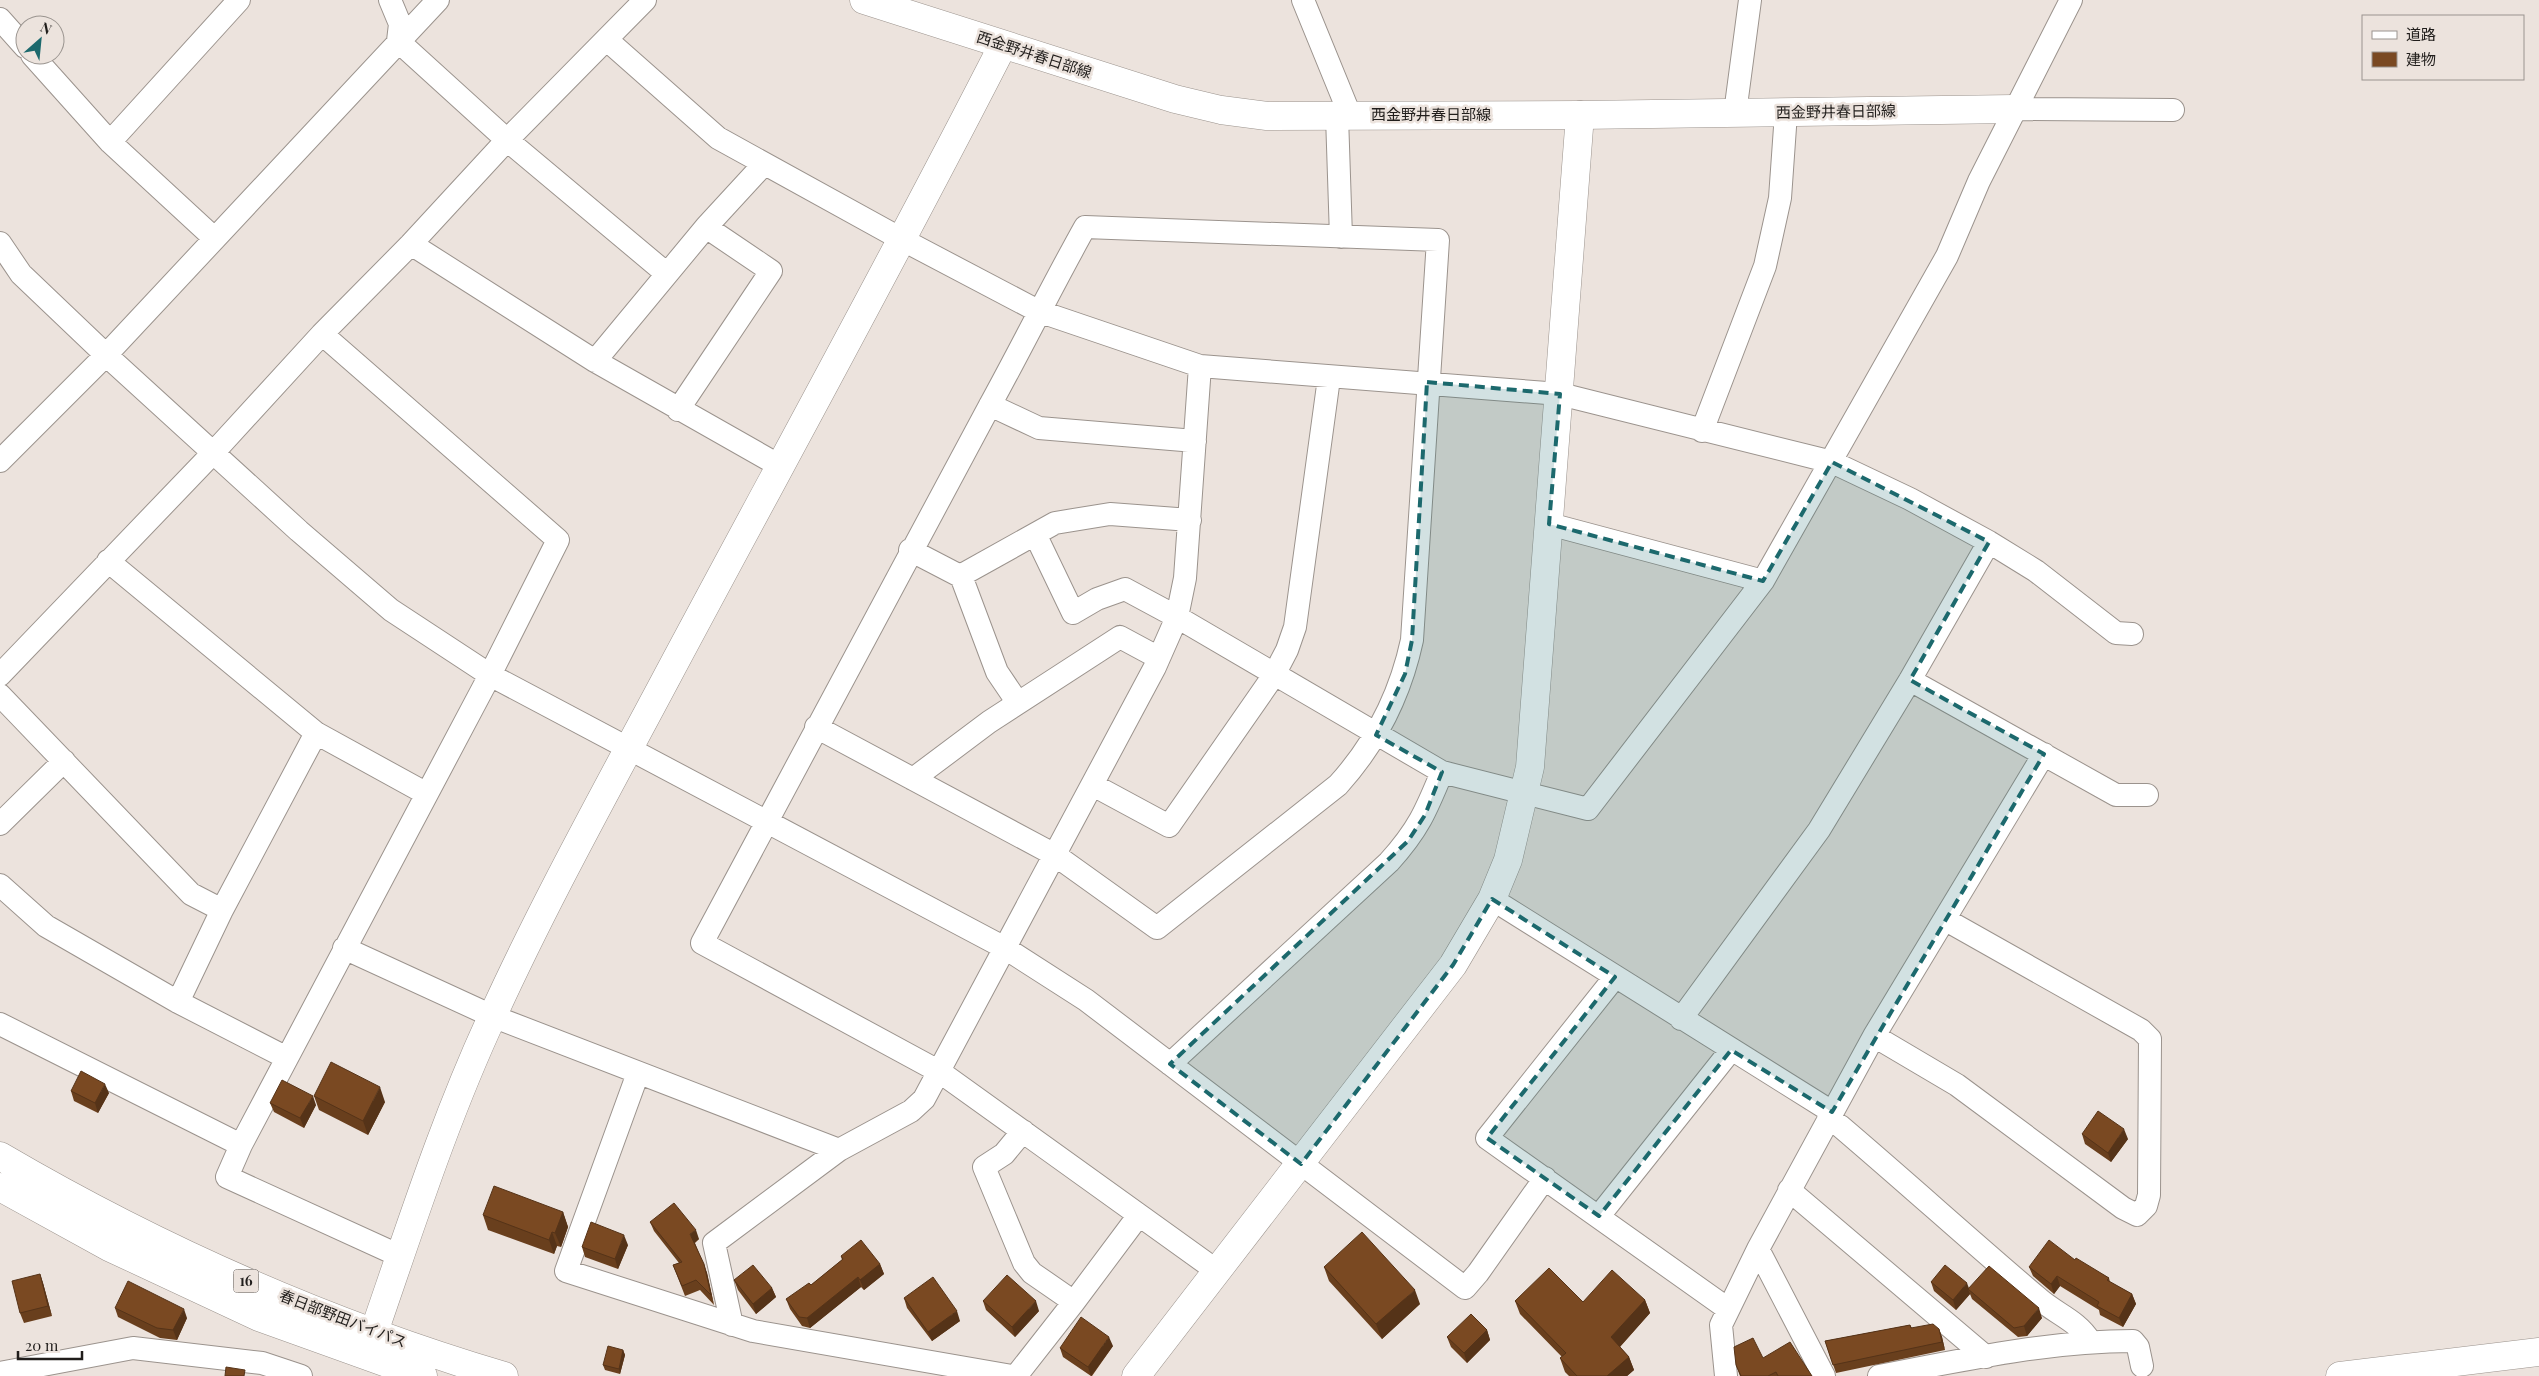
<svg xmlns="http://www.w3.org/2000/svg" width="2539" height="1376" font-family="'Playfair Display','Noto Sans JP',serif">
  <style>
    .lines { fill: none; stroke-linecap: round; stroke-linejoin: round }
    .minor-casing { stroke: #9b938d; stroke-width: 24 }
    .tertiary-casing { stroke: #9b938d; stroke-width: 29 }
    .secondary-casing { stroke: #9b938d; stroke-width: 29 }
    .trunk-casing { stroke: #9b938d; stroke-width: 29 }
    .minor { stroke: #fff; stroke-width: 22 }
    .tertiary { stroke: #fff; stroke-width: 28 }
    .secondary { stroke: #fff; stroke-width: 28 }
    .trunk { stroke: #fff; stroke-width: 28 }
    .wall { fill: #693f1d }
    .shaded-wall { fill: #553318 }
    .building { fill: #7a4922; stroke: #553318 }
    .marked { fill: #1c696d; fill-opacity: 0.2; stroke: #1c696d; stroke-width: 4; stroke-dasharray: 10 6; stroke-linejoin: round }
    .labels { text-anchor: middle; stroke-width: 5; stroke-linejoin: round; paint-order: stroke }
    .shield { fill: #ece3dd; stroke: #5d5855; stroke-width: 1 }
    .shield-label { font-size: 14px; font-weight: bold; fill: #201d1b }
    .street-label { font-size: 15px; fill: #201d1b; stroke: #ece3dd }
  </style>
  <rect width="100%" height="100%" fill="#ece3dd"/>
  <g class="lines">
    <defs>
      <path id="minor" d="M 390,0 L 400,24 L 398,41 L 507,140 L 667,274
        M 1303,0 L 1350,115
        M 0,19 L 25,47
        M 607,40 L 718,138 L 903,240 L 1038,311 L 1200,366 L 1560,394 L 1832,462 L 1910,499 L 1989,542 L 2036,571 L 2116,633 L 2132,634
        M 32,55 L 110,142 L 214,238
        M 2014,109 L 2173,110
        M 1735,113 L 1750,0
        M 1337,116 L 1341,237
        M 110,142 L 239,0
        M 0,243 L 21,274 L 106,355 L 299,531 L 391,610 L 490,675 L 1005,948 L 1086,1000 L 1465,1288 L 1478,1273 L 1545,1178
        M 411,244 L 595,361 L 780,466
        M 595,361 L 706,227 L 764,164
        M 990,405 L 1039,428 L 1195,441
        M 678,410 L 771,271 L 706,227
        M 1702,431 L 1765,266 L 1780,198 L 1786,113
        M 0,461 L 106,355 L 438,0
        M 1549,524 L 1763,581
        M 1036,536 L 1073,613 L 1097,599 L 1125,589 L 1177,617 L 1442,772 L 1588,809 L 1763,581 L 1947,256 L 1979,181 L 2071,0
        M 910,550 L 960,576 L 1055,523 L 1110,514 L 1190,520
        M 108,561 L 316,733 L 427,794
        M 961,576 L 997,672 L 1018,703
        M 0,675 L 213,453 L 322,334 L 411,244 L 507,140 L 645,0
        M 1910,680 L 2116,795 L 2147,795
        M 0,695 L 191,894 L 222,910
        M 816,727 L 1055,855 L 1157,928 L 1338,785 C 1376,743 1400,696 1412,640 L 1438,240 L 1085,227 C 1052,286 1022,347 989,407 C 893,586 796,764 702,943 L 940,1072 L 1217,1271
        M 913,779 L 989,722 L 1120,637 L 1159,658
        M 1093,785 L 1169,826 L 1274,675 L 1287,650 L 1295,627 L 1329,378
        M 0,824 L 64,761
        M 0,885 L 46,926 L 178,1002 L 287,1058
        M 1492,899 L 1832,1112
        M 344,948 L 492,1016 L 839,1150
        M 1615,977 L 1487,1138 L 1728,1309
        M 178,1002 L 222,910 L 316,733
        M 1681,1019 L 1819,830 L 1910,680 L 1989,542
        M 0,1024 L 241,1145 L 490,675 L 558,540 L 322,334
        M 1874,1036 L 1957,1085 L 2123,1208 L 2137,1215 L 2146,1206 L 2149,1195 L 2150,1039 L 2141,1030 L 1946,920
        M 1170,1064 L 1389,862 C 1418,830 1426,811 1442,772
        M 638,1073 L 566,1271 L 753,1331 L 1012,1376
        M 1828,1119 L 1840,1126 C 1907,1183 1972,1242 2038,1298 C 2056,1314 2077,1320 2090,1341
        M 1023,1131 L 1004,1154 L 984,1167 L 1024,1263 L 1032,1273 L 1074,1302 L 1139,1215
        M 241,1145 L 227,1177 L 400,1256
        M 1789,1190 L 1986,1357
        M 1599,1216 L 1731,1050
        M 1758,1249 L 1824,1376
        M 732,1325 L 714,1243 L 839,1150 L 911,1111 L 924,1099 L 1155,667 L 1177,617 L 1185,578 L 1200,366
        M 0,1373 L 133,1348 L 262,1363 L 301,1376
        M 1016,1376 L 1074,1302
        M 1726,1376 L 1721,1325 L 1758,1249 L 1874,1036 L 2044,754
        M 1879,1376 C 1962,1360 2048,1341 2133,1341 L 2138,1347 L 2142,1366"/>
      <path id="tertiary" d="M 374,1332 C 411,1225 445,1118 493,1015 C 546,899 608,788 668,675 C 780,465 895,257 1003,45
        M 1136,1376 L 1453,965 L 1492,899 L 1508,860 L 1530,767 L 1580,115"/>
      <path id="secondary" d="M 864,0 L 1175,99 L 1221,110 L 1267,116 L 1580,115 L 2014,109"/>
      <path id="trunk" d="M 0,1156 C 157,1248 329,1324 504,1376
        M 0,1187 L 109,1247 L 259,1317 L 423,1376
        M 2340,1376 L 2539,1352"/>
    </defs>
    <!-- minor casing -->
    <use href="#minor" class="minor-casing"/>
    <!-- tertiary casing -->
    <use href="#tertiary" class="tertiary-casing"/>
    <!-- secondary casing -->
    <use href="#secondary" class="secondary-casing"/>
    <!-- trunk casing -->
    <use href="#trunk" class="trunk-casing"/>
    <!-- minor -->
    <use href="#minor" class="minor"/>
    <!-- tertiary -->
    <use href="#tertiary" class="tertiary"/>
    <!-- secondary -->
    <use href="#secondary" class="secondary"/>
    <!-- trunk -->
    <use href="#trunk" class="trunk"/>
  </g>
  <!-- wall -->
  <path class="wall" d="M 71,1091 L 109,1093 L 98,1113 L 74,1101 Z
    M 314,1096 L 385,1102 L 368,1135 L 319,1110 Z
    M 270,1103 L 316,1105 L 304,1128 L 274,1112 Z
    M 2082,1134 L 2128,1139 L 2111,1162 L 2085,1144 Z
    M 563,1212 L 568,1227 L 561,1247 L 557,1246 L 554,1254 L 488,1230 L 483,1215 Z
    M 650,1222 L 699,1239 L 695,1243 L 707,1273 L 714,1305 L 700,1290 L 685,1296 L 673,1265 L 679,1263 L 654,1231 Z
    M 628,1245 L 618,1269 L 585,1257 L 582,1247 Z
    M 841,1256 L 880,1264 L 884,1274 L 864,1290 L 861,1287 L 810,1328 L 802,1326 L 790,1309 L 786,1299 L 811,1285 L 842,1260 Z
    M 2075,1260 L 2109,1278 L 2110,1282 L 2132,1294 L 2136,1304 L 2123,1327 L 2100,1315 L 2099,1310 L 2060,1286 L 2054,1294 L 2033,1276 L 2029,1267 Z
    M 1324,1267 L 1420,1304 L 1382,1339 L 1329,1281 Z
    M 40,1274 L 43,1283 L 52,1316 L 24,1323 L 20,1313 Z
    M 734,1280 L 772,1288 L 776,1297 L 756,1314 L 738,1290 Z
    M 1931,1282 L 1969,1288 L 2042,1318 L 2027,1336 L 2018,1337 L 1972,1299 L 1970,1294 L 1956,1310 L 1934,1291 Z
    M 904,1298 L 960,1321 L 932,1341 L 907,1308 Z
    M 1645,1300 L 1650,1313 L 1620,1347 L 1629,1357 L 1634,1370 L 1627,1376 L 1569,1376 L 1565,1372 L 1560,1358 L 1562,1357 L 1520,1314 L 1515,1301 L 1583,1302 Z
    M 983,1301 L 1039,1311 L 1015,1337 L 986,1310 Z
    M 115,1308 L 187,1318 L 177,1340 L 160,1338 L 118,1317 Z
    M 1910,1325 L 1912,1328 L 1939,1329 L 1942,1337 L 1945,1350 L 1836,1373 L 1825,1341 Z
    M 1487,1330 L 1490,1340 L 1467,1363 L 1451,1347 L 1447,1337 Z
    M 1113,1346 L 1092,1376 L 1091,1376 L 1063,1357 L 1060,1348 Z
    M 623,1350 L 625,1355 L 620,1374 L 605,1370 L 603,1365 Z
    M 1763,1358 L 1812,1376 L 1740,1376 L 1736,1365 Z"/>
  <!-- shaded-wall -->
  <path class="shaded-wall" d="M 105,1084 L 109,1093 L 98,1113 L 95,1103 Z
    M 380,1087 L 385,1102 L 368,1135 L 363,1121 Z
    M 313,1096 L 316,1105 L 304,1128 L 300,1118 Z
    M 2124,1129 L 2128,1139 L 2111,1162 L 2108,1153 Z
    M 563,1212 L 568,1227 L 561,1247 L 555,1233 Z
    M 696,1230 L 699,1239 L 694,1243 L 690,1234 Z
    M 552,1232 L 557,1246 L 554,1254 L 549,1240 Z
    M 624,1235 L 628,1245 L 618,1269 L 615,1259 Z
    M 704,1264 L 707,1273 L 714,1305 L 711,1295 Z
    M 880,1264 L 884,1274 L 864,1290 L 860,1280 Z
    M 40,1274 L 43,1283 L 52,1316 L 48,1306 Z
    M 2057,1276 L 2060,1286 L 2054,1294 L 2051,1284 Z
    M 858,1277 L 861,1287 L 810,1328 L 807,1318 Z
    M 1967,1283 L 1970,1291 L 1968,1289 L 1970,1294 L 1956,1310 L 1953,1300 Z
    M 772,1288 L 776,1297 L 756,1314 L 753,1304 Z
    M 1415,1290 L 1420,1304 L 1382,1339 L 1376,1324 Z
    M 2132,1294 L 2136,1304 L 2123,1327 L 2119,1318 Z
    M 1645,1300 L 1650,1313 L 1616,1351 L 1611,1337 Z
    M 1036,1301 L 1039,1311 L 1015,1337 L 1012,1327 Z
    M 2039,1308 L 2042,1318 L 2027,1336 L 2024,1326 Z
    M 184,1309 L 187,1318 L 177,1340 L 173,1330 Z
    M 957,1311 L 960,1321 L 932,1341 L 928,1332 Z
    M 1939,1329 L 1942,1337 L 1945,1350 L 1942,1342 Z
    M 1487,1330 L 1490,1340 L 1467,1363 L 1464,1353 Z
    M 1109,1337 L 1113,1346 L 1091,1376 L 1088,1367 Z
    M 623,1350 L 625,1355 L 620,1374 L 619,1369 Z
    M 1629,1357 L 1634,1370 L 1627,1376 L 1607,1376 Z"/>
  <!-- building -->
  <path class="building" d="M 331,1062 L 380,1087 L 363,1121 L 314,1096 Z
    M 81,1071 L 105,1084 L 95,1103 L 71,1091 Z
    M 282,1080 L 313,1096 L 300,1118 L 270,1103 Z
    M 2098,1111 L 2124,1129 L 2108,1153 L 2082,1134 Z
    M 494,1186 L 563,1212 L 555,1233 L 552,1232 L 549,1240 L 483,1215 Z
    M 674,1203 L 696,1230 L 690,1234 L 704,1264 L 711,1295 L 696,1280 L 682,1286 L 673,1265 L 682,1262 L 650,1222 Z
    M 591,1222 L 624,1235 L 615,1259 L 582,1247 Z
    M 1362,1232 L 1415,1290 L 1376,1324 L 1324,1267 Z
    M 861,1240 L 880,1264 L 860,1280 L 858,1277 L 807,1318 L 799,1317 L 786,1299 L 809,1283 L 811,1285 L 843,1259 L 841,1256 Z
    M 2049,1240 L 2075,1260 L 2076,1258 L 2109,1278 L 2107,1280 L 2132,1294 L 2119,1318 L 2097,1306 L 2099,1302 L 2057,1276 L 2051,1284 L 2029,1267 Z
    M 753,1265 L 772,1288 L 753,1304 L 734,1280 Z
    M 1945,1265 L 1967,1283 L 1953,1300 L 1931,1282 Z
    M 1989,1266 L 2039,1308 L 2024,1326 L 2014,1328 L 1968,1289 Z
    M 1549,1268 L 1583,1302 L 1612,1270 L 1645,1300 L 1611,1337 L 1629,1357 L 1607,1376 L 1577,1376 L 1560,1358 L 1566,1353 L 1515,1301 Z
    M 40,1274 L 48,1306 L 20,1313 L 12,1281 Z
    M 1007,1275 L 1036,1301 L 1012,1327 L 983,1301 Z
    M 933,1277 L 957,1311 L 928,1332 L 904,1298 Z
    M 128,1281 L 184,1309 L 173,1330 L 157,1328 L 115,1308 Z
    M 1471,1314 L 1487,1330 L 1464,1353 L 1447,1337 Z
    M 1081,1317 L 1109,1337 L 1088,1367 L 1060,1348 Z
    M 1933,1324 L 1939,1329 L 1942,1342 L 1833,1365 L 1825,1341 L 1910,1325 L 1911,1328 Z
    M 1753,1338 L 1763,1358 L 1790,1342 L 1812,1376 L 1778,1376 L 1776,1372 L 1768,1376 L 1741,1376 L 1736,1365 L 1734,1347 Z
    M 608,1346 L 623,1350 L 619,1369 L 603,1365 Z
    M 226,1367 L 245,1370 L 244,1376 L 225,1376 Z"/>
  <!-- marked area -->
  <path class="marked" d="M 1427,382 L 1560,394 L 1549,524 L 1763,581 L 1832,462 L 1989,542 L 1910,680 L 2044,754 L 1832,1112 L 1731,1050 L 1599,1216 L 1487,1138 L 1615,977 L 1492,899 L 1453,965 L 1301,1164 L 1170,1064 L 1408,841 L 1425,815 L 1442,772 L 1376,735 L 1405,674 L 1412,640 Z"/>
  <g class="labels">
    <!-- shield labels -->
    <rect class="shield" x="233.5" y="1269.5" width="25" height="23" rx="4"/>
    <g class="shield-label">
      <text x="246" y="1286">16</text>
    </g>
    <!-- street labels -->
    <g class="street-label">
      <text transform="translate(1034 55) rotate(18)" y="5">西金野井春日部線</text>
      <text transform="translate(1836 112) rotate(-1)" y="5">西金野井春日部線</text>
      <text x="1431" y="120">西金野井春日部線</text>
      <text transform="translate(343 1319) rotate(21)" y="5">春日部野田バイパス</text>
    </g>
  </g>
  <!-- legend -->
  <rect x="2362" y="15" width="162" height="65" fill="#ece3dd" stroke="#9a948f"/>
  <rect x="2372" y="31" width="25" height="8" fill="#ffffff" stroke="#9a948f"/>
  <text x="2406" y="40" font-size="15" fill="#201d1b">道路</text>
  <rect x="2372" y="52" width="25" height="15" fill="#7a4922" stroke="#9a948f"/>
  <text x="2406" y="65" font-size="15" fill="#201d1b">建物</text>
  <!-- north arrow -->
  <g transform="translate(40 40) rotate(27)"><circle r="24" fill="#ece3dd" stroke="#9a948f"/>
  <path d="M0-4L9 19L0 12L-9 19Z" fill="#1c696d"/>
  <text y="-8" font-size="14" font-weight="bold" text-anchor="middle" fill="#201d1b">N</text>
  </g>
  <!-- scale -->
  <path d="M18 1351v8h64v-8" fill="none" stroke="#201d1b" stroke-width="2.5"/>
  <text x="25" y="1351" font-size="15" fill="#201d1b" stroke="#ece3dd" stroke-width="4" paint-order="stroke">20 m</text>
</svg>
